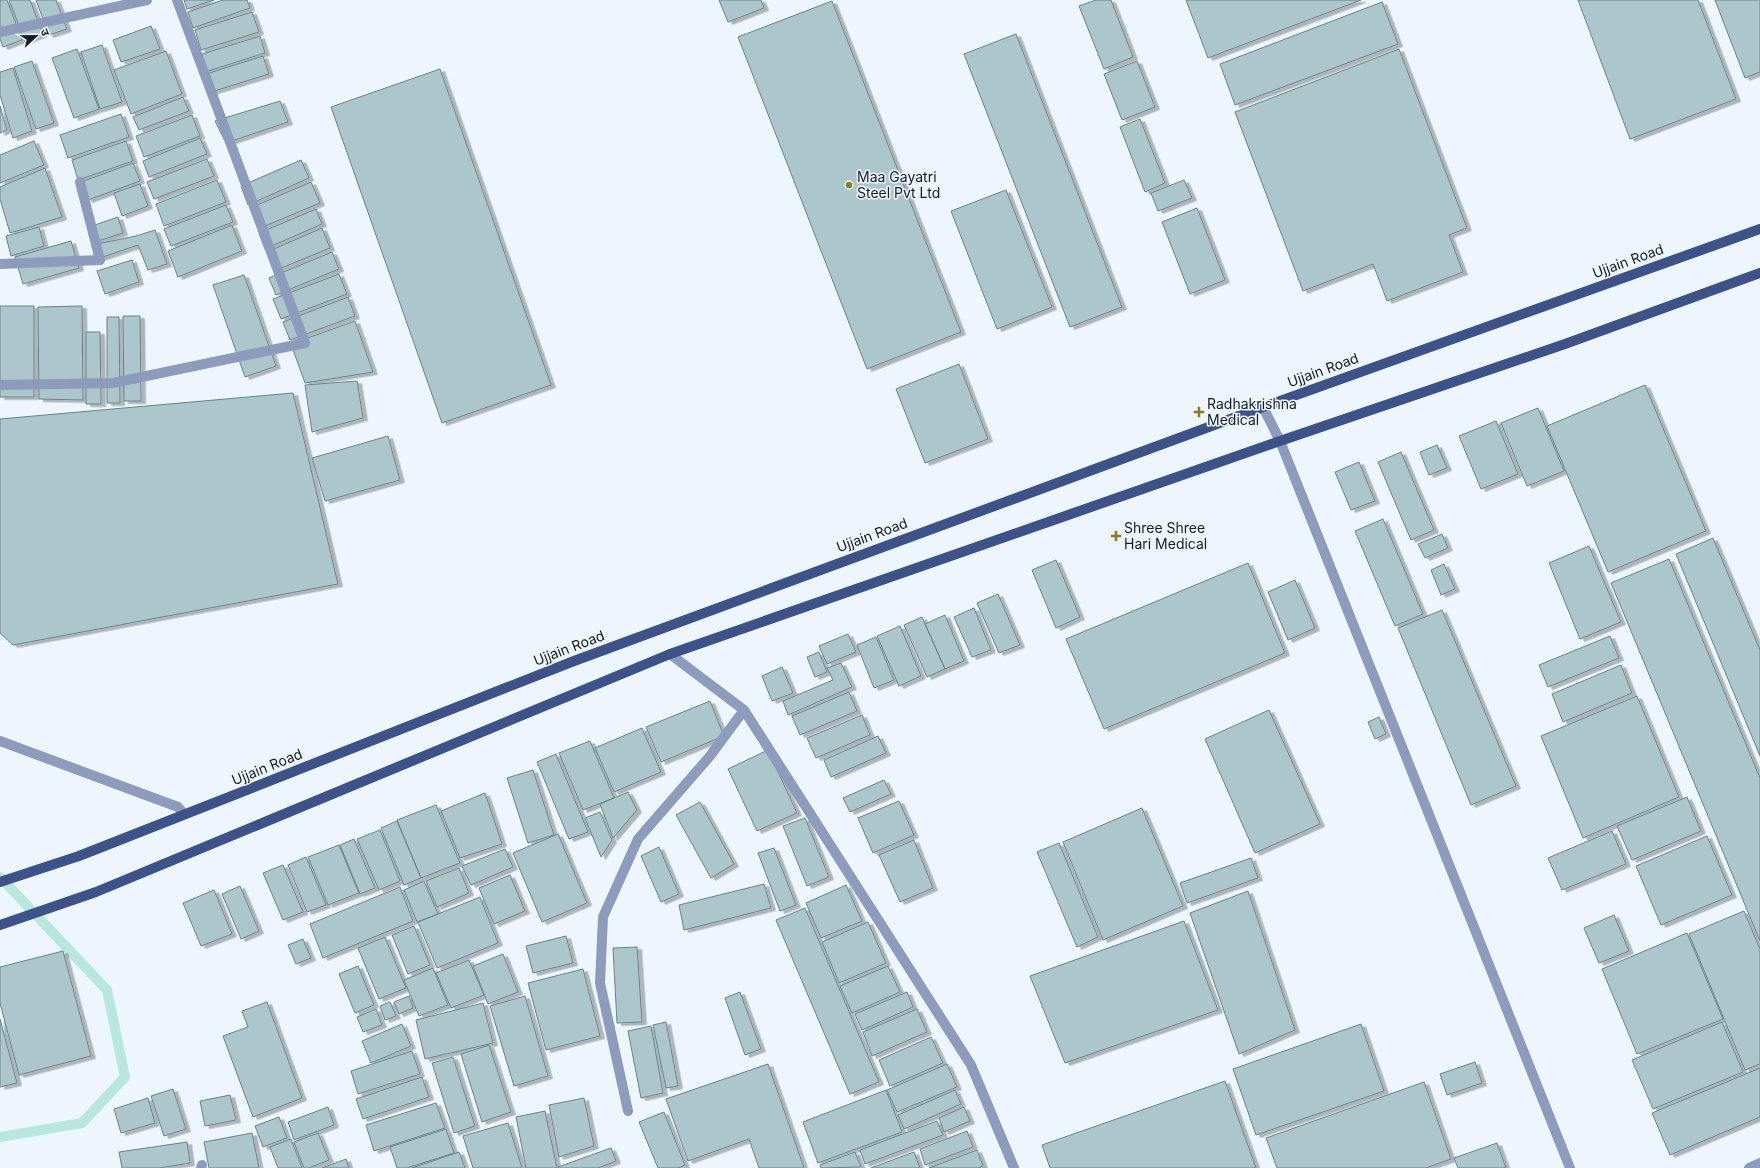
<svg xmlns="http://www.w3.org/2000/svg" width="1760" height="1168" font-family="Inter,'Noto Sans Devanagari',sans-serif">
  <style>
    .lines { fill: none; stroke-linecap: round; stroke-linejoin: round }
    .stream { stroke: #b7e7dd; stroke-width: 10 }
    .building { fill: #abc7cb; stroke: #698388; filter: url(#shadow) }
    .minor { stroke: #8d9cbc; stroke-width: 10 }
    .major { stroke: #3c5289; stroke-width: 10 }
    .poi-dot { fill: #8f7c22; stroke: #edf6fc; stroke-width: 1.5 }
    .labels { text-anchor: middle; stroke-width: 3; stroke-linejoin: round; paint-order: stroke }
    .poi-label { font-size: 14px; fill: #151d22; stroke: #edf6fc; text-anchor: start }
    .street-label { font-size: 14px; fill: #151d22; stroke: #edf6fc }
  </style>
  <defs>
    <filter id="shadow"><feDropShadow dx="4.5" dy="2.5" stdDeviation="0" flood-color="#0004"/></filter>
  </defs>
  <rect width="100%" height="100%" fill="#edf6fc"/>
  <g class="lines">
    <!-- stream -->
    <path class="stream" d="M 0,877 L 107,990 L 125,1077 L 82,1123 L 0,1137"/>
  </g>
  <!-- building -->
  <path class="building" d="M 0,0 L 7,0 L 22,40 L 3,47 L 0,39 Z
    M 9,0 L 30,0 L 43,34 L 25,41 Z
    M 36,0 L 56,0 L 67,29 L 49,35 Z
    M 184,0 L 214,0 L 187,9 Z
    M 223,0 L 247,0 L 250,8 L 193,28 L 188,12 Z
    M 719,0 L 761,0 L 764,8 L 728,22 Z
    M 1096,0 L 1111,0 L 1133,57 L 1104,69 L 1079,6 Z
    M 1186,0 L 1361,0 L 1208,58 Z
    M 1578,0 L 1698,0 L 1736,99 L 1630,139 Z
    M 1715,0 L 1760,0 L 1760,72 L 1745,78 Z
    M 832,1 L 961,332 L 867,369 L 738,37 Z
    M 1382,2 L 1398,44 L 1235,105 L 1220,64 Z
    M 252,12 L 259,32 L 201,50 L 195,30 Z
    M 151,26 L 160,49 L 121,62 L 113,40 Z
    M 1016,34 L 1122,307 L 1070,327 L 964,54 Z
    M 260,36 L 265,53 L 205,72 L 199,55 Z
    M 102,45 L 122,102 L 100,109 L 81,52 Z
    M 77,49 L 99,109 L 74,118 L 52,58 Z
    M 1399,49 L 1467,228 L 1449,235 L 1463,272 L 1387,301 L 1373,264 L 1303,291 L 1235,112 Z
    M 166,51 L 182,94 L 131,114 L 114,70 Z
    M 263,56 L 269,74 L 211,92 L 206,74 Z
    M 32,61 L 54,123 L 36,129 L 14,67 Z
    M 1137,61 L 1155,107 L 1122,120 L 1104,74 Z
    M 13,68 L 32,131 L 13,138 L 0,95 L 0,72 Z
    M 440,69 L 551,385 L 442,423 L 331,107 Z
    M 183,97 L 189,111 L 139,130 L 133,117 Z
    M 280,101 L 288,122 L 226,143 L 215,121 Z
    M 0,106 L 7,130 L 0,133 Z
    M 121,114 L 129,137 L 68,158 L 60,135 Z
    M 192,115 L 200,136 L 144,157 L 136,136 Z
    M 1140,119 L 1165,183 L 1145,192 L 1120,127 Z
    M 200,138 L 207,154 L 149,177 L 143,161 Z
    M 34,141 L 44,165 L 0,183 L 0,155 Z
    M 126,141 L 133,161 L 78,180 L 72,160 Z
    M 207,159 L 214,176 L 154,199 L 147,182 Z
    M 301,160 L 309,178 L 248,205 L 241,186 Z
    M 133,163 L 140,181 L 88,200 L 81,182 Z
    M 45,168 L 62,217 L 10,233 L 0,199 L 0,187 Z
    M 217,180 L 226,202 L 164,226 L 156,204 Z
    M 1184,180 L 1192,198 L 1158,211 L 1151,193 Z
    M 311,182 L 320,203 L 258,229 L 250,208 Z
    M 140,184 L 148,206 L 122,216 L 114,193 Z
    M 1006,190 L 1052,307 L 997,329 L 951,211 Z
    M 226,205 L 233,222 L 171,246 L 164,229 Z
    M 1197,208 L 1225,280 L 1190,294 L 1162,222 Z
    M 316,209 L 322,224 L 265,249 L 259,233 Z
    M 118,217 L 123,233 L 95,242 L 89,227 Z
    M 232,225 L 242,251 L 178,277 L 168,251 Z
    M 39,227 L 44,246 L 11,256 L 6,236 Z
    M 322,228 L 330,248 L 274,271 L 267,252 Z
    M 155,230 L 167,264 L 148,270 L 138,245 L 100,258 L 97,244 L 136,236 Z
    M 71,241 L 79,268 L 23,284 L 15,257 Z
    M 332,252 L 339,269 L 276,295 L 269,278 Z
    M 132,260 L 139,282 L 105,294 L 97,271 Z
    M 339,274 L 347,294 L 281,319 L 273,299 Z
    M 244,275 L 276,366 L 245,377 L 213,285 Z
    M 348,297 L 355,316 L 290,340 L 283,322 Z
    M 0,306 L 34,306 L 34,397 L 0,397 Z
    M 82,306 L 83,400 L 39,399 L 38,307 Z
    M 123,316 L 140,316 L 141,401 L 124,401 Z
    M 107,317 L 119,317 L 120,403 L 107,403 Z
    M 355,321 L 373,372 L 305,383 L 291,344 Z
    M 86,332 L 100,332 L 101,404 L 86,404 Z
    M 959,364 L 988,439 L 925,463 L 896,389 Z
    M 357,381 L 363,418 L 312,432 L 305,385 Z
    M 1645,385 L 1706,531 L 1608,572 L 1547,426 Z
    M 293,393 L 338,584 L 13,645 L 0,633 L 0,419 Z
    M 1538,408 L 1564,471 L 1527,486 L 1501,423 Z
    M 1496,421 L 1518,474 L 1481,489 L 1459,436 Z
    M 388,436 L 400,480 L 325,501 L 312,458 Z
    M 1437,445 L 1447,468 L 1429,475 L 1420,452 Z
    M 1401,452 L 1434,530 L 1411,540 L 1378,462 Z
    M 1359,462 L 1375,501 L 1351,510 L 1335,472 Z
    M 1383,519 L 1423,614 L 1395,626 L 1355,531 Z
    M 1442,534 L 1448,548 L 1425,558 L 1418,544 Z
    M 1713,538 L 1760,650 L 1760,756 L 1676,554 Z
    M 1589,546 L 1621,622 L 1580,639 L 1549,563 Z
    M 1669,559 L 1760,778 L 1760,941 L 1611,583 Z
    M 1056,560 L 1080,617 L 1056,628 L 1032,570 Z
    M 1248,563 L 1285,653 L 1104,729 L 1066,639 Z
    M 1444,564 L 1455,589 L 1441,595 L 1431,570 Z
    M 1295,580 L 1315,628 L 1288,640 L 1268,592 Z
    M 998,594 L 1020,645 L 999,653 L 977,603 Z
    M 974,608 L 991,650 L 972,657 L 954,617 Z
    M 1442,610 L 1516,786 L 1471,805 L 1398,628 Z
    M 945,615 L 964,661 L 945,669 L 925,624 Z
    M 922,617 L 945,669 L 927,677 L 904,625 Z
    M 900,626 L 921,676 L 899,686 L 877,636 Z
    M 848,634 L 856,652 L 827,664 L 819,646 Z
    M 1610,636 L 1619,658 L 1548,687 L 1539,665 Z
    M 876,637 L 894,680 L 874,688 L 857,645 Z
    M 819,652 L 827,672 L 815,677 L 807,657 Z
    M 841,663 L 852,687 L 788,715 L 783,701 L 833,680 L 827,668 Z
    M 1621,665 L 1632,693 L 1563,722 L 1552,694 Z
    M 782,667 L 793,693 L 772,701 L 762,676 Z
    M 849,692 L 857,711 L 800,735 L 792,716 Z
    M 1637,696 L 1679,797 L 1583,838 L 1541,736 Z
    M 710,701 L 724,736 L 661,762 L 646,727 Z
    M 1269,710 L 1320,824 L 1255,853 L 1205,739 Z
    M 862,715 L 870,735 L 816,758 L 807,738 Z
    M 1379,717 L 1386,734 L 1375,739 L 1368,722 Z
    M 642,728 L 661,772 L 614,792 L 595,748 Z
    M 878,736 L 886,753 L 831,777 L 824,760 Z
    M 590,741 L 614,798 L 583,810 L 559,753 Z
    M 768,750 L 797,813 L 757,831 L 728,769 Z
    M 556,754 L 588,832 L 569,839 L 537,762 Z
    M 533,770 L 554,835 L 528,843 L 507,778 Z
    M 884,780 L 891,794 L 850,812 L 843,798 Z
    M 628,792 L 637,810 L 613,838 L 600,804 Z
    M 485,793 L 502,844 L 460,858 L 441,811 Z
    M 1687,797 L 1701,831 L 1632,860 L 1617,826 Z
    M 899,801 L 914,835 L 873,853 L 858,818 Z
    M 700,802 L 734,864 L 711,878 L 676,815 Z
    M 436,805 L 460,863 L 421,878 L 397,820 Z
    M 1142,808 L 1183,906 L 1103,940 L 1063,842 Z
    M 600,812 L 612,840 L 601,857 L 585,818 Z
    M 805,818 L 829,877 L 807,886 L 783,826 Z
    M 397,821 L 421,878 L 404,885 L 381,828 Z
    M 380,830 L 400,881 L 379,890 L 357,839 Z
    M 1612,831 L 1626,864 L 1562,890 L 1548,858 Z
    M 558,834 L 587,903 L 542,922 L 513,853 Z
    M 1707,836 L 1732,895 L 1661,925 L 1636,866 Z
    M 354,839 L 375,888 L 360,894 L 340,845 Z
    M 914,840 L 933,888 L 900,902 L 879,855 Z
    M 1059,843 L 1098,937 L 1077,947 L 1037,852 Z
    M 339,845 L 359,893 L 328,905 L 308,857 Z
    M 659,847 L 679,894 L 661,902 L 641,856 Z
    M 774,848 L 796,905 L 780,911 L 758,853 Z
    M 505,849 L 513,867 L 471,885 L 462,866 Z
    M 306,857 L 326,905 L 307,912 L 288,865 Z
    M 1251,858 L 1258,878 L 1187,903 L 1180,883 Z
    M 283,865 L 303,912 L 283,920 L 263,873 Z
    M 459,868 L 469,893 L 437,907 L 426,881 Z
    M 510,875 L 525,911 L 494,924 L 479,888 Z
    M 424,881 L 438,914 L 417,922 L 404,890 Z
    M 764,884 L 771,908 L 684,930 L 679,905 Z
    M 846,885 L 862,921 L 821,938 L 806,903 Z
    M 240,886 L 259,931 L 241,939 L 222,894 Z
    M 400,887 L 413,921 L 323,958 L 310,924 Z
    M 214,890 L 232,934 L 201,946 L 183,903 Z
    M 1248,891 L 1295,1030 L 1239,1054 L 1190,913 Z
    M 480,897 L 498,943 L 437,968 L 418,922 Z
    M 805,908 L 879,1082 L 850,1094 L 776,920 Z
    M 1744,911 L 1760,949 L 1760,1064 L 1745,1070 L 1689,934 Z
    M 1614,915 L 1629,951 L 1599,963 L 1584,928 Z
    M 1184,921 L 1218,1010 L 1065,1063 L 1030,976 Z
    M 868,922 L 886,963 L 839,983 L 822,942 Z
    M 414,926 L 430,965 L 408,974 L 392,935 Z
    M 1687,933 L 1723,1019 L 1637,1054 L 1602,969 Z
    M 566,936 L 573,963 L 533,973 L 526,946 Z
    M 385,937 L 406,988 L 379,999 L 358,948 Z
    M 303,939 L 311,958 L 296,964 L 288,945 Z
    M 637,947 L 642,1022 L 617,1023 L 613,948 Z
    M 63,951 L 91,1056 L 19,1075 L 0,1003 L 0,967 Z
    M 503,954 L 518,992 L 488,1004 L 473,966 Z
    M 469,960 L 484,995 L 451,1008 L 436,973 Z
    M 358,966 L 374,1005 L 355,1013 L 339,974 Z
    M 888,966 L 900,992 L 852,1013 L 840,986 Z
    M 433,968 L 448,1005 L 419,1016 L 404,980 Z
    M 583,969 L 600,1036 L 546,1050 L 528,983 Z
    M 740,992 L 761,1049 L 745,1055 L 725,998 Z
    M 907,992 L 913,1007 L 862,1030 L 855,1014 Z
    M 409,996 L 413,1008 L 399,1014 L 394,1002 Z
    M 525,996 L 548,1076 L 514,1086 L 490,1006 Z
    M 267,1002 L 302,1098 L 253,1117 L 223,1036 L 248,1027 L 242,1011 Z
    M 390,1002 L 396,1016 L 385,1020 L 380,1006 Z
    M 483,1003 L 493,1043 L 425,1059 L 416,1020 Z
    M 376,1009 L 382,1025 L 363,1032 L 357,1017 Z
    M 917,1009 L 927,1032 L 872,1056 L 863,1032 Z
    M 0,1019 L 17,1083 L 0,1087 Z
    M 666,1022 L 678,1086 L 666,1088 L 653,1025 Z
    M 1722,1022 L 1743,1072 L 1653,1109 L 1632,1060 Z
    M 402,1024 L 411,1046 L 371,1063 L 362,1041 Z
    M 1361,1024 L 1384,1091 L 1256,1135 L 1233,1069 Z
    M 651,1026 L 663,1093 L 641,1098 L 628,1031 Z
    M 931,1037 L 943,1063 L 890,1086 L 879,1060 Z
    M 489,1045 L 511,1112 L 482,1122 L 461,1054 Z
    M 412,1051 L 420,1074 L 358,1094 L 351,1071 Z
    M 453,1057 L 475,1126 L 454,1133 L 432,1063 Z
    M 1475,1062 L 1482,1083 L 1447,1095 L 1440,1074 Z
    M 768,1064 L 804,1168 L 759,1168 L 749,1139 L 688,1161 L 666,1099 Z
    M 947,1064 L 957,1087 L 897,1112 L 887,1090 Z
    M 1760,1068 L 1760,1117 L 1670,1155 L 1652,1113 Z
    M 422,1077 L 429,1097 L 363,1119 L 356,1099 Z
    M 1225,1081 L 1256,1168 L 1050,1168 L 1042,1145 Z
    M 1424,1082 L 1451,1159 L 1426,1168 L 1277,1168 L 1266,1138 Z
    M 173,1089 L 186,1129 L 164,1136 L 151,1096 Z
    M 886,1090 L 902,1132 L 818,1163 L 803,1122 Z
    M 955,1090 L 961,1104 L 904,1129 L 898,1115 Z
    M 230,1095 L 236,1120 L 205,1126 L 200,1101 Z
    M 148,1098 L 155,1123 L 121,1133 L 114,1109 Z
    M 584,1098 L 594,1146 L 559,1157 L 549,1105 Z
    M 436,1103 L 445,1128 L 374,1151 L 366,1125 Z
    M 328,1107 L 334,1125 L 294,1140 L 288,1122 Z
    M 964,1107 L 970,1121 L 944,1132 L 939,1118 Z
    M 545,1111 L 557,1168 L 526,1168 L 516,1117 Z
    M 664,1112 L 685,1165 L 678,1168 L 658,1168 L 639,1122 Z
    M 279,1117 L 287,1138 L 263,1147 L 255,1126 Z
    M 937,1121 L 943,1135 L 865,1164 L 860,1150 Z
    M 508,1123 L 522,1168 L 473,1168 L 463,1136 Z
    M 446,1129 L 454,1153 L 407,1168 L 397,1168 L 390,1147 Z
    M 967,1131 L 973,1147 L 925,1165 L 920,1149 Z
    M 252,1133 L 259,1168 L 209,1168 L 204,1142 Z
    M 318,1133 L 329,1160 L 309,1168 L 304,1168 L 294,1142 Z
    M 291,1139 L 302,1168 L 278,1168 L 270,1147 Z
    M 187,1142 L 190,1163 L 159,1168 L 122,1168 L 119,1152 Z
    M 1497,1143 L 1506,1168 L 1458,1168 L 1454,1158 Z
    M 611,1148 L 616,1161 L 598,1168 L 559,1168 L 558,1167 Z
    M 977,1150 L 983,1166 L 978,1168 L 929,1168 Z
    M 459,1152 L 465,1168 L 412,1168 Z
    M 855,1152 L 861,1167 L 821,1168 L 820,1165 Z
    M 914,1152 L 920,1168 L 871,1168 Z
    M 346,1159 L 349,1168 L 322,1168 Z"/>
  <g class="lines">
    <!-- minor -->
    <path class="minor" d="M 0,32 L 147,0
      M 0,264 L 100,260 L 80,182
      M 0,385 L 113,383 L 305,343 L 177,0
      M 1263,407 L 1280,441 L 1570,1168
      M 670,654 L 744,710 L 971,1065 L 1014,1168
      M 0,741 L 178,807 L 184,814
      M 628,1111 L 600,983 L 603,917 L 638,839 L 710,756 L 744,710
      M 201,1168 L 202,1165
      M 1749,1168 L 1760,1163"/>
    <!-- major -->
    <path class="major" d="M 0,882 L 79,856 L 574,661 L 1263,407 L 1760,229
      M 0,925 L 96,892 L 670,654 L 1280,441 L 1565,344 L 1760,273"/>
  </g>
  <!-- markers -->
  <g class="poi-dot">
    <circle cx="849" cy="185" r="4"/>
    <path d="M1197 406h4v4h4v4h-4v4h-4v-4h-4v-4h4z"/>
    <path d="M1114 530h4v4h4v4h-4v4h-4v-4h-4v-4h4z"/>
  </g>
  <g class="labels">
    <!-- poi labels -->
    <g class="poi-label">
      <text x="857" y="182">Maa Gayatri<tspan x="857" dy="16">Steel Pvt Ltd</tspan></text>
      <text x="1207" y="409">Radhakrishna<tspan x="1207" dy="16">Medical</tspan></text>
      <text x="1124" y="533">Shree Shree<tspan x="1124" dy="16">Hari Medical</tspan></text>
    </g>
    <!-- street labels -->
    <g class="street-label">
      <text transform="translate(1628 261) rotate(-20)" y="5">Ujjain Road</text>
      <text transform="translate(1323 370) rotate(-20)" y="5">Ujjain Road</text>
      <text transform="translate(872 535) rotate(-20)" y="5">Ujjain Road</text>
      <text transform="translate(569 648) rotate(-21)" y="5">Ujjain Road</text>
      <text transform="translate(267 767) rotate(-22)" y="5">Ujjain Road</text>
    </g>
  </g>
  <!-- north arrow -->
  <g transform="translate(36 36) rotate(68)" stroke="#edf6fc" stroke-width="3" paint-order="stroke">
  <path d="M0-3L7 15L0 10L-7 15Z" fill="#151d22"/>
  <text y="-6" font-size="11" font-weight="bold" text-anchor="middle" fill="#151d22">उ</text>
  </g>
</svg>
